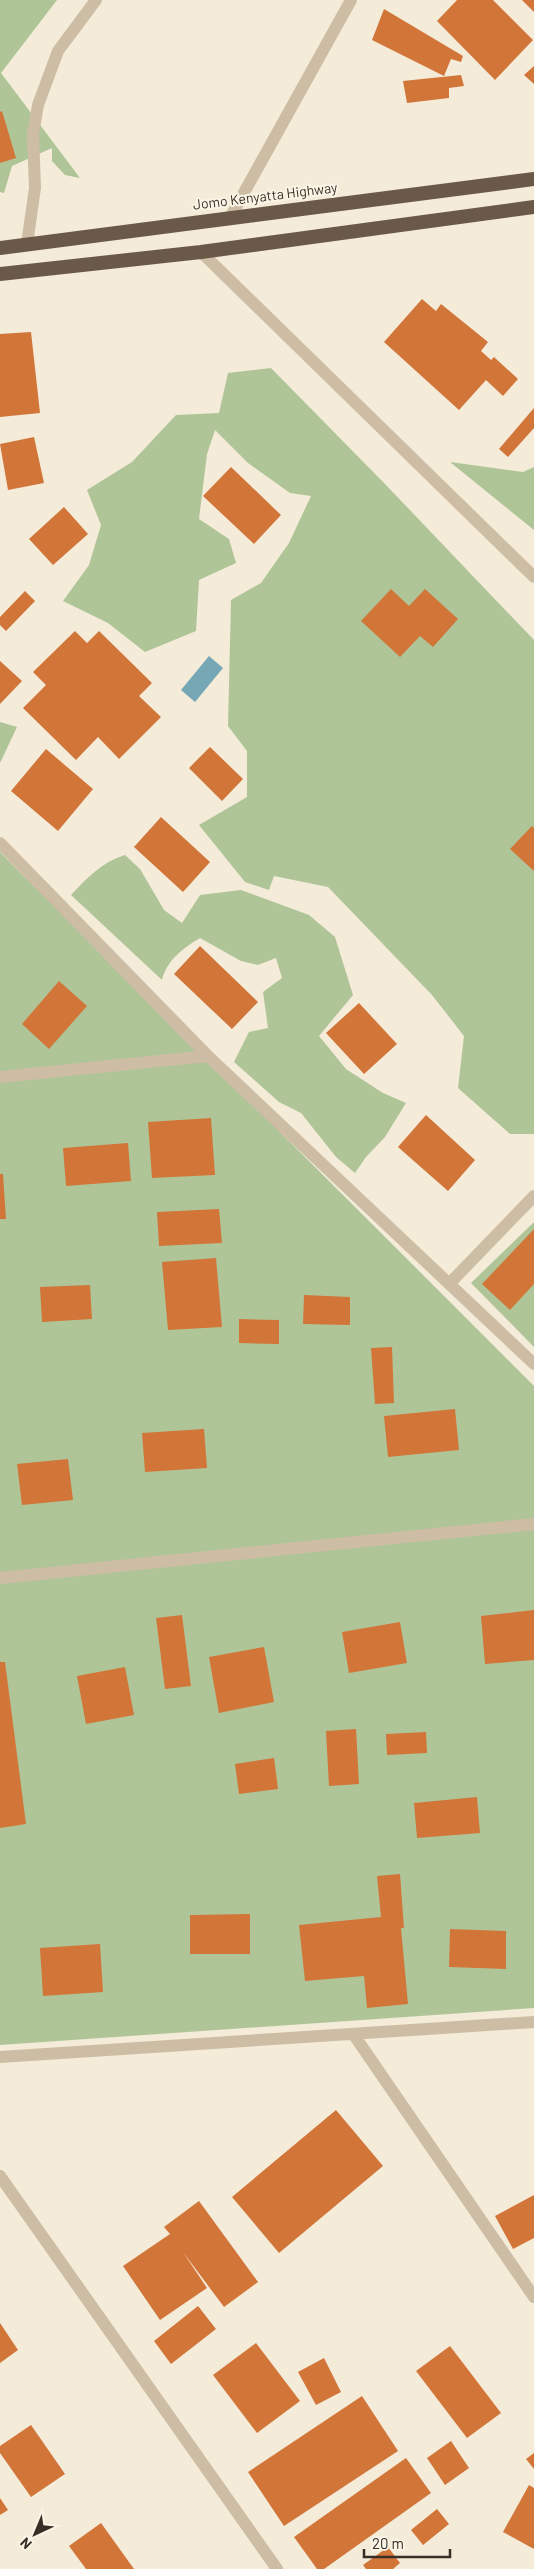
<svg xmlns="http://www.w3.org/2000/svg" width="534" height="2569" font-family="Barlow,sans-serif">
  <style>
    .green { fill: #afc598 }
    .water { fill: #75a8b4 }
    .building { fill: #d27539 }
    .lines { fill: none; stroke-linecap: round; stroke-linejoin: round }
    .service { stroke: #cdbda4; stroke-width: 12 }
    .minor { stroke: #cdbda4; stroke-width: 12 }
    .tertiary { stroke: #cdbda4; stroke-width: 12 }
    .trunk { stroke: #6a5949; stroke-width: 14 }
    .labels { text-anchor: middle; stroke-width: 4; stroke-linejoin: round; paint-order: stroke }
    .street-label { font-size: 14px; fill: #382e26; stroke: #fbf5e6 }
  </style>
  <rect width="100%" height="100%" fill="#f4ebd9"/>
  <!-- green -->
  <path class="green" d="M 0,0 L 57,0 L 1,73 L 80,178 L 65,175 L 52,161 L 52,148 L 12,166 L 4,193 L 0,192 Z
    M 271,368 L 384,483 L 534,640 L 534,1134 L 510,1134 L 458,1088 L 464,1036 L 432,995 L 328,887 L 274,876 L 269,890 L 245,882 L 199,825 L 247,797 L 247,751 L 228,726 L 231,600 L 261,583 L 289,543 L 311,496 L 290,493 L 248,463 L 215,430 L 207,454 L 199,519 L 229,539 L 236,563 L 199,580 L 196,631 L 145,652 L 108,623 L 63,601 L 89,565 L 101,525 L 87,490 L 132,462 L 176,415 L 219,413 L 228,373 Z
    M 450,462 L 523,472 L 534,467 L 534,530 Z
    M 0,722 L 17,727 L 0,763 Z
    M 0,852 L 534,1386 L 534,2008 L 0,2045 Z
    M 125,855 L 140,869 L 164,910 L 182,923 L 200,895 L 241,890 L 309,915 L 335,937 L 353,995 L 319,1036 L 346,1069 L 383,1093 L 406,1103 L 385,1137 L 366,1157 L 355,1173 L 336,1157 L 301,1113 L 279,1102 L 234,1062 L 249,1032 L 268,1028 L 263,992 L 282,978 L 276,958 L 258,965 L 241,961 L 200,938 C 183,948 167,960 162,980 L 71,895 C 87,878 102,862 125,855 Z
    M 534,1222 L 534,1347 L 471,1283 Z"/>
  <!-- water -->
  <path class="water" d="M 209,656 L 223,668 L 195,702 L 181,690 Z"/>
  <!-- building -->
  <path class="building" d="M 457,0 L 493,0 L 533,40 L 495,80 L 437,21 Z
    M 522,0 L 534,0 L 534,12 Z
    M 384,9 L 463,56 L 461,62 L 451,59 L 444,76 L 372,40 Z
    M 534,66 L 534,84 L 524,75 Z
    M 461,75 L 464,86 L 449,88 L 449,98 L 407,103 L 403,81 Z
    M 2,111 L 16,158 L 0,163 L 0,112 Z
    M 422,299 L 436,311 L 441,304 L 488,342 L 481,351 L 491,360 L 494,357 L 518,379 L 503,396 L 486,380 L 459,410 L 384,342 Z
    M 31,332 L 40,413 L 0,417 L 0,334 Z
    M 534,408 L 534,428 L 508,457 L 499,449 Z
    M 34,437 L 44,483 L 8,490 L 0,444 Z
    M 231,467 L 281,515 L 254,544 L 203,496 Z
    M 64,507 L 88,534 L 53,565 L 29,539 Z
    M 391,589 L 409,606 L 425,589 L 458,619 L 433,647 L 420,636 L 400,657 L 361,621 Z
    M 25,591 L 35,601 L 6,631 L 0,625 L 0,617 Z
    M 75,631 L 87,643 L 99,631 L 152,683 L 139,696 L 161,717 L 119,759 L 98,737 L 76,760 L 23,708 L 46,685 L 33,672 Z
    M 0,661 L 22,681 L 0,704 Z
    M 210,747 L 243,779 L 222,801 L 189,768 Z
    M 46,749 L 93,789 L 58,831 L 11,791 Z
    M 161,817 L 210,862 L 183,892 L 134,847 Z
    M 532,826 L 534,828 L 534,871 L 510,849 Z
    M 200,946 L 258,1002 L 232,1029 L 174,974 Z
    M 59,981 L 87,1006 L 49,1049 L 22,1024 Z
    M 359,1003 L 397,1044 L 364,1074 L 326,1033 Z
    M 426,1115 L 475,1160 L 448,1191 L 398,1147 Z
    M 211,1118 L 215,1175 L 152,1178 L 148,1122 Z
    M 128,1143 L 131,1181 L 66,1186 L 63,1148 Z
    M 0,1174 L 3,1174 L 6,1219 L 0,1219 Z
    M 219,1209 L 222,1243 L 159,1246 L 157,1212 Z
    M 534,1229 L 534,1284 L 510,1310 L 482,1284 Z
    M 216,1258 L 222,1327 L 168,1330 L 162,1262 Z
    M 90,1285 L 92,1319 L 42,1322 L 40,1287 Z
    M 304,1295 L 350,1297 L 350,1325 L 303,1324 Z
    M 239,1319 L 279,1320 L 279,1344 L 239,1343 Z
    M 392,1347 L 394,1403 L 375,1404 L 371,1348 Z
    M 455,1409 L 459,1450 L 388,1457 L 384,1416 Z
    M 204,1429 L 207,1468 L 145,1472 L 142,1433 Z
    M 68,1459 L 73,1500 L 22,1505 L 17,1464 Z
    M 534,1610 L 534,1660 L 485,1664 L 481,1616 Z
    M 182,1615 L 191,1686 L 165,1689 L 156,1618 Z
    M 400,1622 L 407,1663 L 349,1673 L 342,1632 Z
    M 264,1647 L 274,1702 L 219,1713 L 209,1657 Z
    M 0,1662 L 5,1662 L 26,1824 L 0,1828 Z
    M 125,1667 L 134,1715 L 86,1724 L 77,1676 Z
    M 356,1729 L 359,1784 L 329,1786 L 326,1731 Z
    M 426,1732 L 427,1753 L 387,1755 L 386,1734 Z
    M 274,1758 L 278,1789 L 239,1794 L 235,1764 Z
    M 477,1797 L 480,1833 L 417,1838 L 414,1803 Z
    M 400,1874 L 404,1928 L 401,1928 L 408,2004 L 367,2008 L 364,1976 L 305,1981 L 299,1925 L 381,1917 L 377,1876 Z
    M 250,1914 L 250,1954 L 190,1954 L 190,1915 Z
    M 450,1929 L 506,1931 L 506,1969 L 449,1967 Z
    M 100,1944 L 103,1992 L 43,1996 L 40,1948 Z
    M 336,2110 L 383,2166 L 279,2253 L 232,2197 Z
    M 534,2195 L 534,2238 L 513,2249 L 495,2216 Z
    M 199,2201 L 258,2282 L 224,2307 L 183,2252 L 207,2288 L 160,2320 L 123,2266 L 170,2234 L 164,2227 Z
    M 198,2306 L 216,2329 L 171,2364 L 154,2341 Z
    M 0,2323 L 18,2350 L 0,2363 Z
    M 256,2343 L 300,2401 L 257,2433 L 213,2375 Z
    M 450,2346 L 501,2413 L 467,2438 L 416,2371 Z
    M 324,2358 L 341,2392 L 316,2405 L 298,2372 Z
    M 362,2396 L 398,2451 L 284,2526 L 248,2472 Z
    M 31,2425 L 65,2474 L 31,2497 L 0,2453 L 0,2446 Z
    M 451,2441 L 469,2468 L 445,2485 L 427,2458 Z
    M 534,2453 L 534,2469 L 526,2459 Z
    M 406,2458 L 431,2493 L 324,2569 L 317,2569 L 294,2537 Z
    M 529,2485 L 534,2488 L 534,2549 L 503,2532 Z
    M 0,2498 L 8,2510 L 0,2515 Z
    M 437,2509 L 449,2524 L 423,2545 L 411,2530 Z
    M 101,2523 L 134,2569 L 86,2569 L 69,2546 Z
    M 388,2547 L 400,2563 L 393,2569 L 366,2569 L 363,2565 Z"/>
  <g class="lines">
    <!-- service -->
    <path class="service" d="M 27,244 L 35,188 L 33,134 L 38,105 L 58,51 L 96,0"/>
    <!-- minor -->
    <path class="minor" d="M 231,216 L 351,0
      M 0,843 L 208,1056 L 534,1364
      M 0,1077 L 208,1056
      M 449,1284 L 534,1196
      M 0,1578 L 534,1524
      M 354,2035 L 534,2297
      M 0,2057 L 534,2022
      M 0,2176 L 277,2569"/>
    <!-- tertiary -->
    <path class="tertiary" d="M 201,252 L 534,577"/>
    <!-- trunk -->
    <path class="trunk" d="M 0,248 L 534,179
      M 0,274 L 201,252 L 534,207"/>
  </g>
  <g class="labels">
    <!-- street labels -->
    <g class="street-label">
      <text transform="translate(265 196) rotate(-7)" y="5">Jomo Kenyatta Highway</text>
    </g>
  </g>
  <!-- north arrow -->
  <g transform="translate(35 2534) rotate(224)" stroke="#fbf5e6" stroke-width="4" paint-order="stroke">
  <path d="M0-4L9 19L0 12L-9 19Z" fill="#382e26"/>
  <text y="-8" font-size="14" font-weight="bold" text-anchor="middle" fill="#382e26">N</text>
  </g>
  <!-- scale -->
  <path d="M364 2549v8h86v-8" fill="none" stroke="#382e26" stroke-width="2.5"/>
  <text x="372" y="2549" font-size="15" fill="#382e26" stroke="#fbf5e6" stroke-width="4" paint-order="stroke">20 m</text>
</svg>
